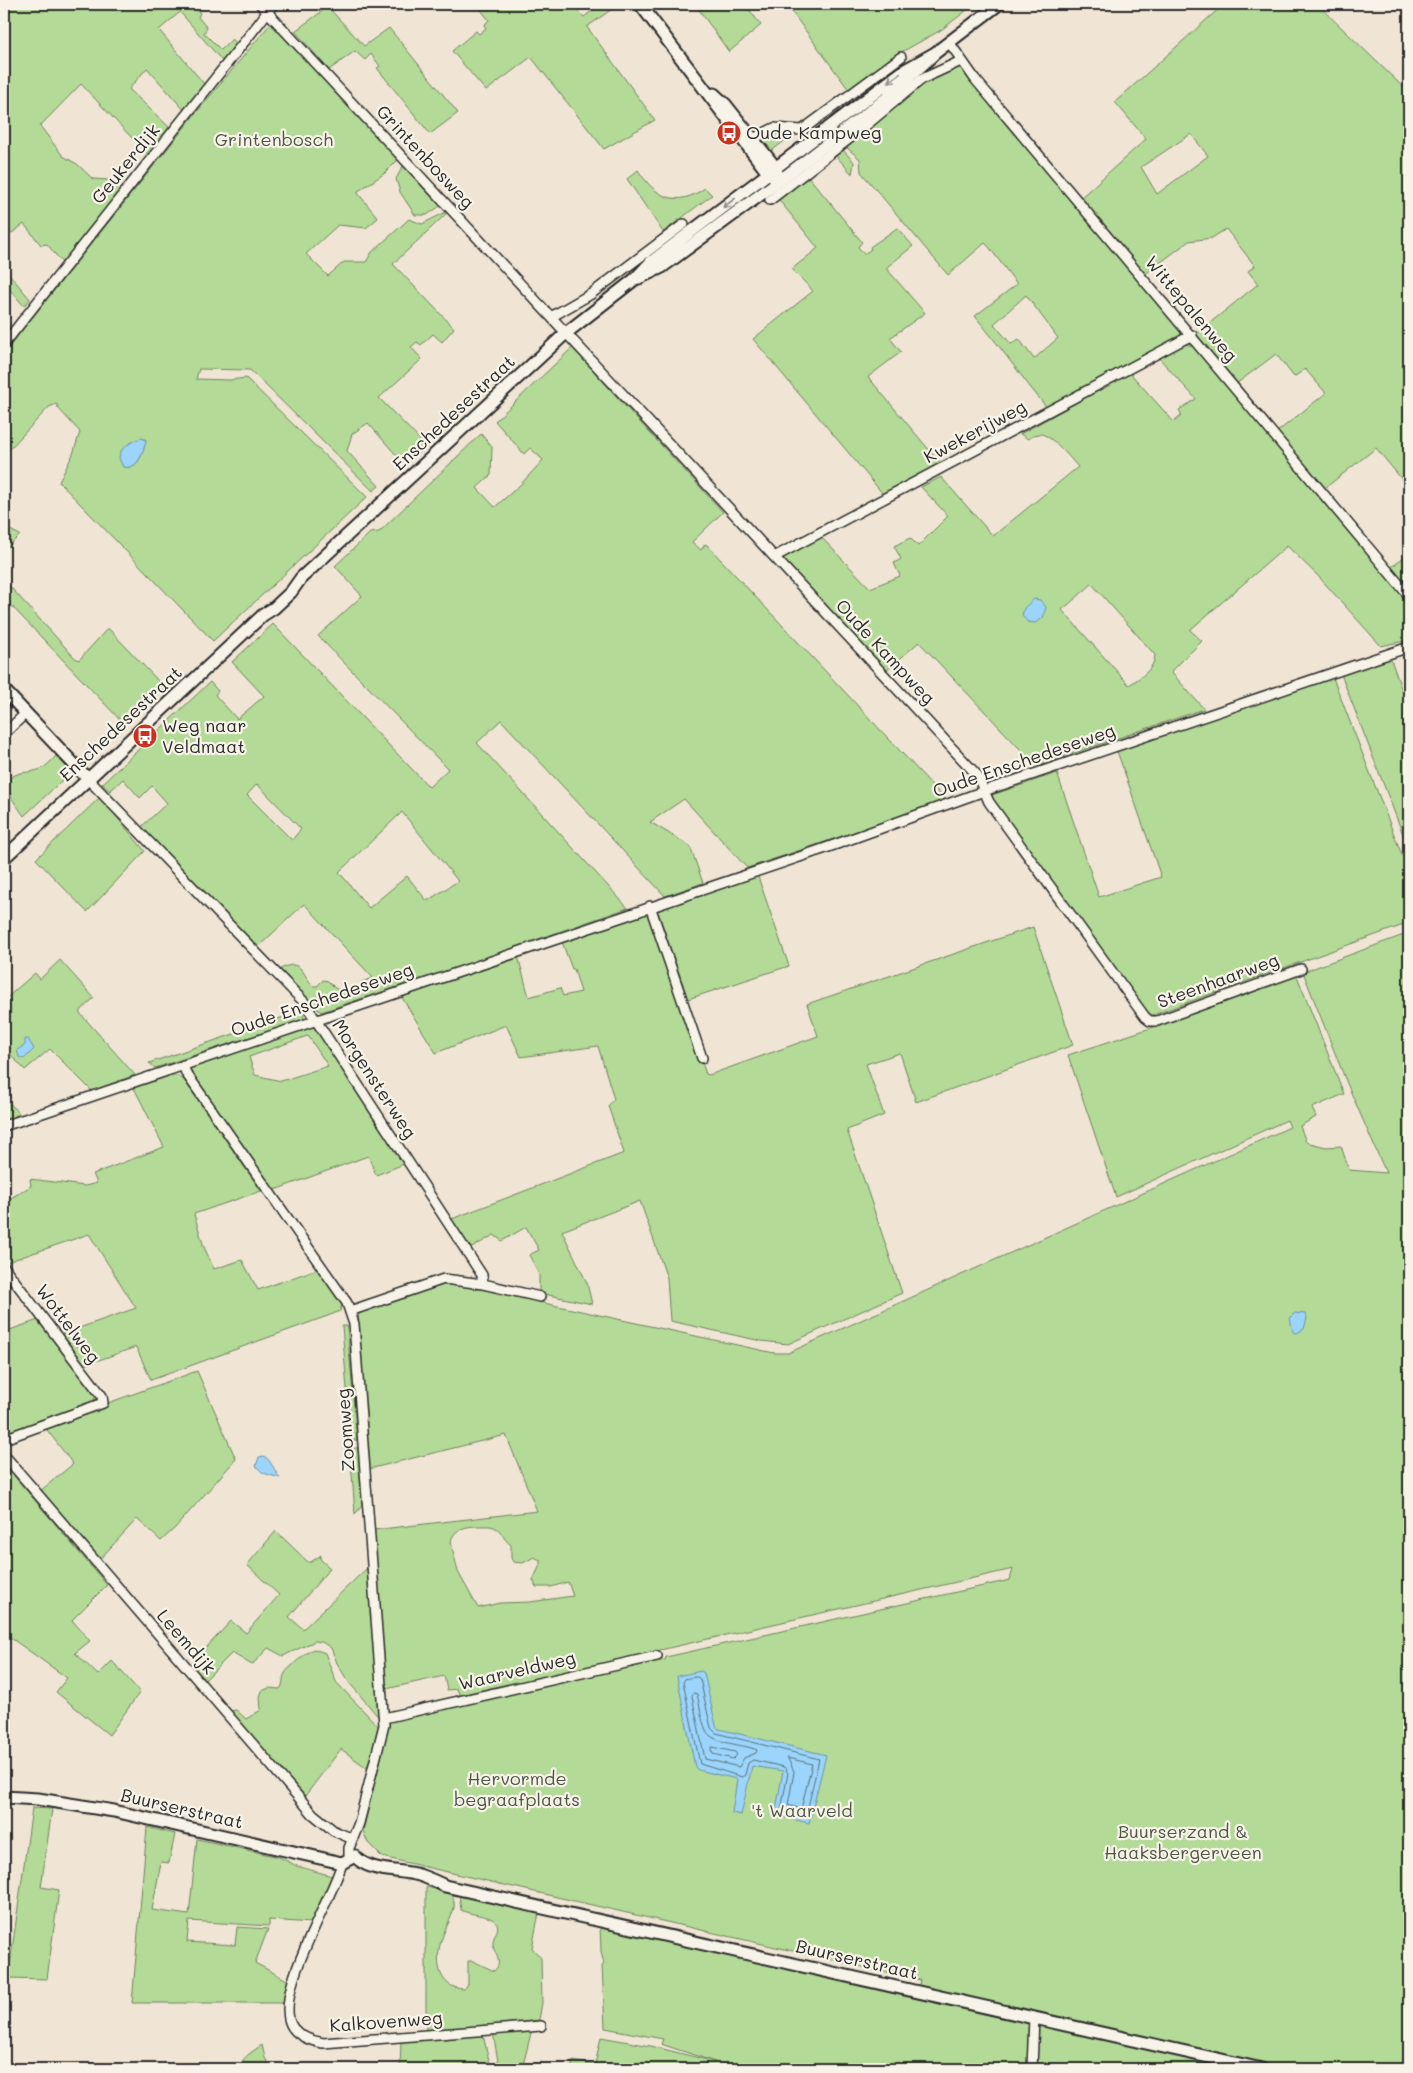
<svg xmlns="http://www.w3.org/2000/svg" width="1413" height="2073" font-family="Mali,sans-serif">
  <style>
    .green { fill: #b3da96; stroke: #6f8260; fill-rule: evenodd }
    .water { fill: #9bd5fb; stroke: #6e91a8 }
    .lines { fill: none; stroke-linecap: round; stroke-linejoin: round }
    .shore { stroke: #586f7e; stroke-width: 1 }
    .street-casing { stroke: #2b2b2b; stroke-width: 12 }
    .secondary-casing { stroke: #2b2b2b; stroke-width: 15 }
    .street { stroke: #f7f3e8; stroke-width: 9 }
    .secondary { stroke: #f7f3e8; stroke-width: 11 }
    .oneway { stroke: #918f8a }
    .labels { text-anchor: middle; stroke-width: 4.5; stroke-linejoin: round; paint-order: stroke }
    .poi-label { font-size: 18px; fill: #2b2b2b; stroke: #f7f3e8; text-anchor: start }
    .park-label { font-size: 18px; fill: #4d5746; stroke: #f7f3e8 }
    .street-label { font-size: 18px; fill: #2b2b2b; stroke: #f7f3e8 }
  </style>
  <rect width="100%" height="100%" fill="#f0e5d4"/>
  <filter id="ink" filterUnits="userSpaceOnUse"><feTurbulence type="fractalNoise" baseFrequency=".02" numOctaves="2"/><feDisplacementMap in="SourceGraphic" scale="10" xChannelSelector="R" yChannelSelector="G"/><feConvolveMatrix kernelMatrix="1 2 1 2 8 2 1 2 1" color-interpolation-filters="sRGB"/></filter>
  <g filter="url(#ink)">
    <!-- green -->
    <path class="green" d="M 4,4 L 190,4 L 200,13 L 198,17 L 207,28 L 204,33 L 221,50 L 232,39 L 238,44 L 223,62 L 180,12 L 159,30 L 205,85 L 185,111 L 147,68 L 129,89 L 171,129 L 149,156 L 81,84 L 40,126 L 63,156 L 77,164 L 93,179 L 111,180 L 120,193 L 63,264 L 47,244 L 41,245 L 24,224 L 8,236 L 4,235 Z
      M 476,4 L 575,4 L 577,10 L 584,17 L 601,4 L 619,4 L 587,27 L 655,120 L 604,149 L 531,57 L 486,91 L 452,51 L 476,31 L 479,34 L 486,28 L 484,25 L 489,20 Z
      M 695,4 L 745,4 L 761,25 L 729,52 Z
      M 786,4 L 975,4 L 941,30 L 891,58 L 849,90 Z
      M 1224,4 L 1317,4 L 1403,87 L 1409,83 L 1409,488 L 1376,448 L 1325,488 L 1277,432 L 1326,393 L 1305,369 L 1294,377 L 1276,354 L 1236,384 L 1195,335 L 1258,284 L 1248,271 L 1255,266 L 1226,229 L 1212,238 L 1189,241 L 1144,275 L 1079,199 L 1146,139 L 1115,102 ZM 1191,134 L 1208,156 L 1157,194 L 1141,167 Z
      M 328,7 L 364,46 L 389,28 L 458,113 L 430,134 L 377,68 L 380,66 L 371,54 L 365,60 L 355,51 L 329,70 L 295,31 Z
      M 271,23 L 398,160 L 385,173 L 357,192 L 378,218 L 366,228 L 338,225 L 306,254 L 328,276 L 344,262 L 366,262 L 372,252 L 409,219 L 422,224 L 446,212 L 447,213 L 393,264 L 454,328 L 442,342 L 433,334 L 421,345 L 417,342 L 411,347 L 422,359 L 379,398 L 427,447 L 405,465 L 368,423 L 352,434 L 347,451 L 379,486 L 373,491 L 250,370 L 199,369 L 196,379 L 230,380 L 246,378 L 367,497 L 213,641 L 59,482 L 73,454 L 80,432 L 58,408 L 57,404 L 49,407 L 4,455 L 4,353 L 192,118 ZM 142,438 L 146,440 C 143,452 139,470 123,467 L 120,452 L 129,444 Z
      M 963,67 L 1006,124 L 1181,331 L 1180,338 L 1047,408 C 1022,378 1000,346 975,316 L 1017,284 L 989,247 L 985,243 L 948,275 L 861,172 L 860,159 L 846,147 C 875,123 927,72 963,67 ZM 1026,295 L 1058,338 L 1034,359 L 1019,339 L 1011,344 L 994,324 Z
      M 770,132 L 796,132 L 770,152 L 763,147 L 763,139 Z
      M 842,149 L 854,162 L 852,174 L 835,155 Z
      M 403,166 L 440,206 L 427,215 L 415,215 L 400,192 L 396,179 Z
      M 638,170 C 656,198 677,208 705,188 L 712,195 L 663,232 L 627,179 Z
      M 808,176 L 862,242 L 858,247 L 864,254 L 871,249 L 870,247 L 897,228 L 913,246 L 886,268 L 925,313 L 890,338 L 901,352 L 868,377 L 941,464 L 883,494 L 753,339 L 813,291 L 792,269 L 818,248 L 778,199 Z
      M 4,268 L 30,299 L 24,306 L 5,284 L 4,285 Z
      M 1185,344 L 1193,346 L 1409,600 L 1409,640 L 1381,646 L 1318,576 L 1287,546 L 1190,630 L 1202,641 L 1171,672 L 1204,709 L 1036,766 L 919,642 L 886,671 L 782,559 L 821,537 L 870,588 L 900,576 L 894,563 L 901,559 L 894,546 L 910,538 L 918,546 L 948,516 L 921,487 L 941,477 L 993,536 L 1078,467 C 1071,459 1050,433 1039,434 C 1035,434 1031,438 1028,439 L 1020,434 L 1130,373 L 1174,422 L 1182,415 L 1179,410 L 1196,399 L 1159,358 ZM 1092,584 L 1155,655 C 1154,670 1141,677 1129,685 L 1062,610 Z
      M 573,347 L 625,406 L 723,512 L 692,542 L 701,550 L 705,544 L 707,545 L 947,801 L 747,868 L 684,799 L 650,822 L 690,846 L 703,883 L 665,896 L 501,720 L 477,743 L 628,908 L 466,964 L 321,1012 L 279,970 C 301,957 301,972 313,986 L 317,986 L 323,980 L 328,981 L 336,989 L 352,991 L 361,985 L 361,982 L 373,978 L 311,911 L 304,904 L 257,948 L 139,829 L 167,803 L 152,786 L 140,798 L 123,779 L 110,791 L 102,784 L 210,682 L 218,691 L 215,695 L 237,719 L 264,696 L 232,662 L 273,624 L 429,787 L 448,769 L 318,636 L 362,596 L 335,566 L 370,533 L 379,532 L 481,434 L 492,447 L 491,475 L 477,488 L 495,507 L 521,484 L 543,460 L 530,448 L 524,454 L 495,421 ZM 257,784 L 301,829 L 292,840 L 247,795 ZM 402,812 L 458,881 L 427,901 L 407,876 L 369,908 L 339,872 Z
      M 6,528 L 20,535 L 4,551 L 4,530 Z
      M 1409,553 L 1409,591 L 1390,568 Z
      M 4,580 L 75,658 L 79,660 L 108,628 L 164,687 L 124,724 L 4,598 Z
      M 1390,657 L 1409,710 L 1409,850 L 1342,677 L 1342,674 Z
      M 1331,678 L 1333,678 L 1409,873 L 1409,923 L 1150,1016 L 989,796 L 1057,773 L 1099,897 L 1161,877 L 1117,751 Z
      M 56,756 L 71,772 L 24,816 C 17,805 5,793 8,780 C 17,770 29,774 41,769 C 47,766 51,761 56,756 Z
      M 100,797 L 145,851 L 87,912 L 36,859 Z
      M 757,874 L 789,966 L 688,999 L 657,909 Z
      M 647,913 L 650,914 L 706,1074 L 709,1075 L 818,1036 L 807,1004 L 1033,927 L 1073,1045 L 916,1102 L 900,1053 L 866,1064 L 884,1115 L 847,1130 L 902,1293 L 788,1344 L 761,1341 L 670,1321 L 667,1278 L 640,1201 L 562,1231 L 587,1283 L 592,1304 L 539,1293 L 539,1274 L 529,1255 L 539,1250 L 526,1227 L 502,1241 L 494,1235 L 468,1250 L 449,1220 L 624,1153 L 608,1106 L 614,1099 L 598,1046 L 521,1057 L 506,1025 L 436,1053 L 401,996 L 518,956 L 529,997 L 560,988 L 563,996 L 581,992 L 574,969 L 572,969 L 562,942 Z
      M 1409,933 L 1409,2069 L 571,2069 L 573,2061 L 595,2065 L 601,2037 L 651,2046 L 715,2062 L 661,2044 L 663,2039 L 605,2028 L 602,1966 L 604,1964 L 601,1952 L 600,1926 L 916,1996 L 920,1980 L 382,1857 L 368,1843 L 363,1831 L 390,1720 L 628,1666 L 629,1668 L 665,1660 L 666,1657 L 1010,1580 L 1013,1569 L 460,1696 L 457,1689 L 447,1690 L 444,1676 L 386,1689 L 373,1530 L 537,1511 L 506,1435 L 369,1469 L 357,1328 L 359,1313 L 443,1284 L 452,1283 L 774,1353 L 788,1353 L 1290,1127 L 1287,1120 L 1116,1197 L 1068,1055 L 1163,1024 L 1297,976 L 1344,1094 L 1312,1108 L 1316,1117 L 1300,1126 L 1306,1142 L 1326,1147 L 1341,1146 L 1349,1170 L 1386,1173 L 1346,1081 L 1303,972 ZM 490,1526 C 503,1528 501,1538 511,1545 L 511,1558 L 513,1562 L 523,1563 L 534,1557 L 540,1560 L 540,1565 L 533,1580 L 536,1587 L 551,1587 L 568,1582 L 573,1596 L 530,1602 L 500,1603 L 478,1608 L 458,1572 L 451,1542 C 454,1524 476,1526 490,1526 Z
      M 60,960 L 94,998 L 79,1012 L 135,1075 L 92,1091 L 50,1049 L 25,1070 L 4,1048 L 4,1000 L 35,973 L 40,979 Z
      M 304,1010 L 304,1017 L 302,1020 L 155,1068 L 149,1063 Z
      M 311,1026 L 314,1027 L 317,1031 L 404,1164 L 376,1175 L 368,1156 L 272,1191 L 189,1070 L 191,1068 ZM 307,1036 L 309,1037 L 328,1066 L 281,1081 L 255,1075 L 249,1057 Z
      M 169,1076 L 179,1076 L 184,1080 L 261,1191 L 194,1214 L 204,1247 L 214,1269 L 242,1260 L 258,1290 L 317,1269 L 342,1305 L 340,1311 L 333,1314 L 151,1380 L 136,1347 L 85,1365 L 62,1334 L 136,1308 L 89,1234 L 7,1262 L 4,1258 L 4,1202 L 31,1186 L 30,1179 L 85,1186 L 97,1183 L 93,1174 L 164,1147 L 134,1088 Z
      M 4,1097 L 20,1114 L 4,1120 Z
      M 41,1319 L 96,1394 L 93,1403 L 4,1434 L 4,1332 Z
      M 342,1326 L 347,1326 L 357,1440 L 351,1441 Z
      M 197,1371 L 236,1459 L 175,1528 L 161,1541 L 137,1519 L 99,1560 L 40,1491 L 73,1464 L 44,1426 Z
      M 350,1448 L 358,1448 L 362,1506 L 355,1514 Z
      M 4,1464 L 107,1585 L 72,1620 L 90,1641 L 75,1653 L 98,1675 L 112,1661 L 140,1692 L 109,1735 L 56,1692 L 67,1678 L 4,1633 Z
      M 276,1531 L 308,1562 L 311,1562 L 321,1555 L 320,1559 L 330,1568 L 289,1617 L 303,1629 L 367,1568 L 381,1720 L 347,1680 L 337,1663 L 331,1648 L 322,1642 L 315,1641 L 283,1656 L 268,1648 L 252,1665 L 232,1653 L 204,1681 L 190,1665 L 231,1621 L 246,1633 L 279,1595 L 247,1565 Z
      M 314,1649 L 325,1653 L 336,1682 L 379,1727 L 367,1768 L 341,1749 L 305,1796 L 230,1711 L 236,1710 L 246,1719 L 261,1710 L 260,1697 L 262,1691 L 269,1688 L 280,1689 C 284,1684 282,1678 285,1673 C 289,1667 309,1650 314,1649 Z
      M 32,1808 L 52,1809 L 41,1887 L 59,1890 L 47,1979 L 8,1978 Z
      M 147,1827 L 175,1834 L 169,1863 L 161,1862 L 152,1910 L 189,1915 L 197,1839 L 279,1857 L 297,1866 L 332,1876 L 312,1923 L 269,1920 L 269,1926 L 189,1921 L 187,1942 L 235,1945 L 237,1927 L 268,1929 L 255,1963 L 289,1981 L 283,2003 L 132,2003 Z
      M 426,1887 L 452,1892 C 453,1898 455,1903 454,1908 C 451,1920 444,1930 441,1941 C 435,1962 438,1988 464,1989 L 468,1984 L 468,1961 L 473,1961 L 494,1971 C 505,1961 492,1953 493,1942 C 493,1935 502,1928 495,1921 C 489,1915 470,1915 461,1910 L 459,1894 L 539,1913 L 532,1948 L 541,1958 L 542,2003 L 539,2020 L 426,2033 Z
      M 532,2029 L 522,2069 L 502,2069 L 498,2061 L 493,2033 Z
      M 479,2034 L 483,2035 L 491,2069 L 389,2069 L 400,2069 L 401,2041 Z
      M 262,2045 L 265,2058 L 272,2069 L 240,2069 C 241,2057 252,2052 262,2045 Z"/>
    <!-- water -->
    <path class="water" d="M 142,438 L 146,440 C 143,452 139,470 123,467 L 119,458 C 119,448 133,440 142,438 Z
      M 1034,599 L 1040,600 L 1046,607 L 1043,618 L 1035,623 L 1028,622 L 1022,616 L 1024,608 Z
      M 25,1039 L 28,1039 L 34,1049 L 24,1059 L 19,1057 L 17,1050 L 25,1045 Z
      M 1295,1313 L 1305,1314 L 1307,1318 L 1304,1329 L 1297,1333 L 1293,1332 L 1290,1318 Z
      M 264,1456 C 272,1461 274,1471 280,1478 L 263,1473 L 256,1466 L 259,1457 Z
      M 701,1671 L 704,1673 L 716,1726 L 719,1729 L 826,1755 L 809,1823 L 775,1815 L 783,1771 L 752,1766 L 741,1815 L 732,1813 L 737,1779 L 698,1770 L 695,1767 L 677,1676 Z"/>
    <g class="lines">
      <!-- shore -->
      <path class="shore" d="M 697,1677 L 700,1679 L 711,1728 L 716,1733 L 819,1759 L 806,1816 L 781,1810 L 788,1773 L 784,1767 L 753,1760 L 748,1763 L 745,1775 L 742,1777 L 700,1764 L 683,1682 L 685,1679 Z
        M 694,1693 L 697,1694 C 700,1706 701,1719 706,1730 C 711,1744 744,1744 757,1750 L 756,1753 L 744,1758 L 739,1767 L 705,1759 L 692,1696 Z
        M 712,1747 L 735,1752 L 737,1755 L 733,1759 L 713,1754 L 711,1749 Z
        M 788,1758 L 812,1764 L 801,1809 L 788,1805 L 794,1772 Z"/>
      <defs>
        <path id="street" d="M 260,4 L 977,775 L 989,802 L 1145,1017 L 1150,1021 L 1157,1021 L 1301,969
          M 949,42 L 975,79 L 1409,596
          M 749,141 L 774,128 L 802,130 L 901,57
          M 770,200 L 858,132 L 922,79 L 961,61
          M 551,317 L 591,294 L 684,224
          M 4,344 L 260,22 L 273,4
          M 774,557 L 1192,335
          M 4,734 L 26,713
          M 88,779 L 304,1002 L 482,1275 L 483,1284
          M 650,906 L 702,1058
          M 183,1065 L 186,1073 L 347,1303 L 354,1324 L 384,1725 L 359,1823 L 349,1848 L 349,1859
          M 4,1126 L 823,849 L 984,791 L 1409,647
          M 4,1267 L 102,1396 L 103,1403 L 4,1439
          M 350,1311 L 444,1279 L 483,1284 L 540,1297
          M 4,1455 L 313,1814 L 334,1831 L 353,1839
          M 384,1718 L 657,1656
          M 342,1863 C 333,1898 270,1997 293,2028 C 300,2037 312,2041 323,2043 L 541,2026
          M 1032,2069 L 1034,2017"/>
        <path id="secondary" d="M 640,4 L 768,173 L 773,176
          M 714,94 L 725,104 L 776,168 L 777,173
          M 639,278 L 662,267 L 779,181 L 888,97 L 935,53 L 999,4
          M 4,690 L 88,779
          M 4,858 L 263,615 L 274,608 L 291,592 L 301,578 L 566,333 L 635,279 L 651,262 L 905,70 L 935,53
          M 4,1797 L 38,1799 L 114,1811 L 342,1863 L 355,1856 C 369,1873 399,1869 419,1875 C 428,1878 437,1882 445,1886 L 1262,2069"/>
      </defs>
      <!-- street casing -->
      <use href="#street" class="street-casing"/>
      <!-- secondary casing -->
      <use href="#secondary" class="secondary-casing"/>
      <!-- street -->
      <use href="#street" class="street"/>
      <!-- secondary -->
      <use href="#secondary" class="secondary"/>
    </g>
    <!-- one-way arrows -->
    <defs><path id="oneway-shaft" d="M-6 0H5M1.5-3L5.5 0L1.5 3" fill="none" stroke-width="1.6" stroke-linecap="round" stroke-linejoin="round" transform="scale(1.25)"/></defs>
    <g class="oneway">
      <use href="#oneway-shaft" transform="translate(894 78) rotate(143)"/>
      <use href="#oneway-shaft" transform="translate(729 203) rotate(143)"/>
    </g>
  </g>
  <!-- icons -->
  <defs>
    <symbol id="bus-disc" viewBox="-11 -11 22 22"><circle r="9.5" fill="#c8321e" stroke="#f7f3e8"/><path d="M-5-6H5V4H4V6H2V4H-2V6H-4V4H-5ZM-3.5-4V0h7V-4ZM-3.5 1.2v1.5H-2V1.2ZM2 1.2v1.5H3.5V1.2Z" fill="#fff"/></symbol>
  </defs>
  <g fill-rule="evenodd">
    <use href="#bus-disc" x="715" y="119" width="28" height="28"/>
    <use href="#bus-disc" x="131" y="722" width="28" height="28"/>
  </g>
  <g class="labels">
    <!-- poi labels -->
    <g class="poi-label">
      <text x="746" y="139">Oude Kampweg</text>
      <text x="162" y="732">Weg naar<tspan x="162" dy="21">Veldmaat</tspan></text>
    </g>
    <!-- park labels -->
    <g class="park-label">
      <text x="274" y="146">Grintenbosch</text>
      <text x="517" y="1785">Hervormde<tspan x="517" dy="21">begraafplaats</tspan></text>
      <text x="802" y="1817">'t Waarveld</text>
      <text x="1183" y="1838">Buurserzand &amp;<tspan x="1183" dy="21">Haaksbergerveen</tspan></text>
    </g>
    <!-- street labels -->
    <g class="street-label">
      <text transform="translate(425 157) rotate(47)" y="6">Grintenbosweg</text>
      <text transform="translate(126 164) rotate(-51)" y="6">Geukerdijk</text>
      <text transform="translate(1191 309) rotate(50)" y="6">Wittepalenweg</text>
      <text transform="translate(454 413) rotate(-43)" y="6">Enschedesestraat</text>
      <text transform="translate(975 432) rotate(-28)" y="6">Kwekerijweg</text>
      <text transform="translate(885 652) rotate(47)" y="6">Oude Kampweg</text>
      <text transform="translate(121 724) rotate(-43)" y="6">Enschedesestraat</text>
      <text transform="translate(1024 761) rotate(-19)" y="6">Oude Enschedeseweg</text>
      <text transform="translate(1218 981) rotate(-20)" y="6">Steenhaarweg</text>
      <text transform="translate(322 1000) rotate(-19)" y="6">Oude Enschedeseweg</text>
      <text transform="translate(374 1079) rotate(57)" y="6">Morgensterweg</text>
      <text transform="translate(68 1324) rotate(53)" y="6">Wottelweg</text>
      <text transform="translate(346 1430) rotate(-94)" y="6">Zoomweg</text>
      <text transform="translate(186 1642) rotate(49)" y="6">Leemdijk</text>
      <text transform="translate(517 1671) rotate(-13)" y="6">Waarveldweg</text>
      <text transform="translate(182 1809) rotate(13)" y="6">Buurserstraat</text>
      <text transform="translate(857 1960) rotate(13)" y="6">Buurserstraat</text>
      <text transform="translate(386 2022) rotate(-4)" y="6">Kalkovenweg</text>
    </g>
  </g>
  <!-- margin -->
  <rect width="1413" height="2073" fill="none" stroke="#f7f3e8" stroke-width="20"/>
  <rect x="10" y="10" width="1393" height="2053" fill="none" stroke="#2b2b2b" stroke-width="2" filter="url(#ink)"/>
</svg>
